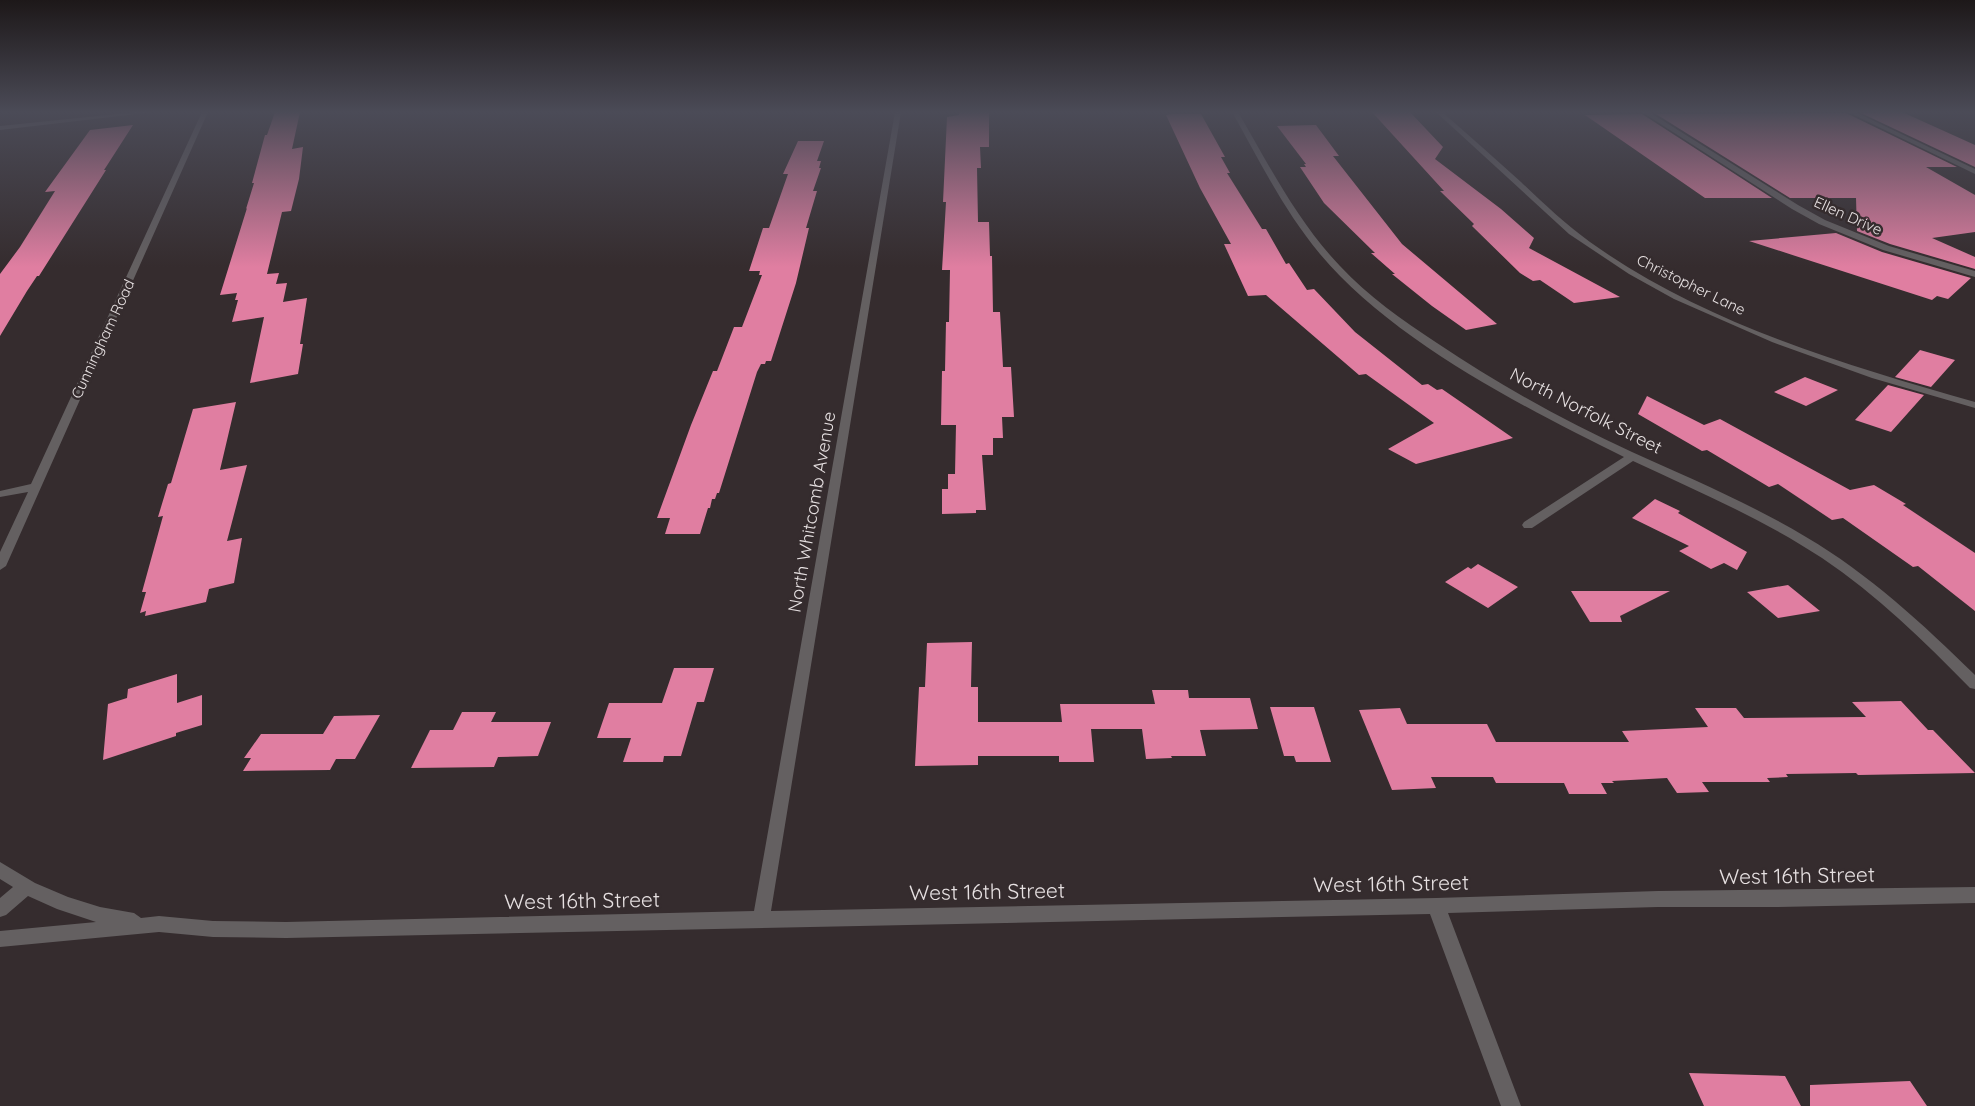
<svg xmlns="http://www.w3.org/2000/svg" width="1975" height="1106" font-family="Quicksand,sans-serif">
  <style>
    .building { fill: #e07ea1 }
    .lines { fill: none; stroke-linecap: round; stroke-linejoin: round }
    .minor { fill: #646061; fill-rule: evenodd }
    .labels { text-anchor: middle; stroke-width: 5; stroke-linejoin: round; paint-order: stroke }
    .far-street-label { font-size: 15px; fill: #e7e1e2; stroke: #352c2e }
    .street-label { font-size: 18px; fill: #e7e1e2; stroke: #352c2e }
    .near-street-label { font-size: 21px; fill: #e7e1e2; stroke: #352c2e }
  </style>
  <rect width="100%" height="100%" fill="#352c2e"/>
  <!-- building -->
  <path class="building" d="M 275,112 L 300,112 L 292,149 L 303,147 L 299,179 L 291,211 L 282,212 L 267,274 L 279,273 L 276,284 L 287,283 L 283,302 L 307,298 L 300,344 L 303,344 L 298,374 L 250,383 L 264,317 L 232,322 L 238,300 L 235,300 L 237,293 L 220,295 L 247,208 L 246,209 L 254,183 L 252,183 L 265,135 L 267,135 Z
    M 959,112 L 989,112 L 989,147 L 980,147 L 981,168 L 977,168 L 978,222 L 989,222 L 990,256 L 992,256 L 993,312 L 1000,312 L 1003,367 L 1011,367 L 1014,417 L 1002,417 L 1003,438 L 993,438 L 993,455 L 982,455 L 986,510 L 976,510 L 976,513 L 942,514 L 942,489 L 948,489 L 948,474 L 955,474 L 956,425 L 941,425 L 942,371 L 945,371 L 946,322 L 949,322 L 950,270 L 942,270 L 946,202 L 943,202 L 947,117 L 959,115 Z
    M 1372,112 L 1410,112 L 1443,147 L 1435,159 L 1501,209 L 1534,238 L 1529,248 L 1620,297 L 1574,303 L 1540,280 L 1533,281 L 1520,273 L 1472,226 L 1474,224 L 1440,191 L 1444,191 Z
    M 1902,112 L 1975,145 L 1975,167 L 1861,113 Z
    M 1846,113 L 1957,167 L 1926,167 L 1975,195 L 1975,232 L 1932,238 L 1975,257 L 1975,269 L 1890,244 L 1857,231 L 1856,198 L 1790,198 L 1656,114 Z
    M 1172,114 L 1201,114 L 1225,157 L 1221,157 L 1230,173 L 1227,173 L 1262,229 L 1266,229 L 1286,264 L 1289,263 L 1307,290 L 1314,289 L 1355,332 L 1422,385 L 1428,384 L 1437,390 L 1442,389 L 1513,438 L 1416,464 L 1388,449 L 1434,423 L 1366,374 L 1359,375 L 1266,295 L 1248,296 L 1224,244 L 1231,244 L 1200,188 L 1166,115 Z
    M 1642,114 L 1772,198 L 1705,198 L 1585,115 Z
    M 133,125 L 106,167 L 104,170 L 106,170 L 39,276 L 37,276 L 27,291 L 0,336 L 0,274 L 20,247 L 55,191 L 45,192 L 90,130 Z
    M 1316,125 L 1339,156 L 1333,156 L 1402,244 L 1497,324 L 1466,330 L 1432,306 L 1392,274 L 1395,274 L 1371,253 L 1375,253 L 1324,203 L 1300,167 L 1306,167 L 1304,164 L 1306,164 L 1277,126 Z
    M 798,141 L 824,141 L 817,161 L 821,161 L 819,168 L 821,168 L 813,191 L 817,191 L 806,228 L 809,228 L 796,283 L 771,361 L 766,361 L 765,364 L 761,364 L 757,372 L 719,493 L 717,493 L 715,499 L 712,499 L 710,508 L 708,508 L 700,534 L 665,534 L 670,518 L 657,518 L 691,425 L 713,371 L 717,371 L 734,327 L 742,327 L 762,275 L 759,275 L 760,271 L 749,271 L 763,228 L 769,228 L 788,174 L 783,174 Z
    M 1836,233 L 1882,252 L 1971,278 L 1948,299 L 1937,296 L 1932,300 L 1749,241 Z
    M 1920,350 L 1955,360 L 1931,387 L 1895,377 Z
    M 1805,377 L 1838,390 L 1806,406 L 1774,392 Z
    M 1888,385 L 1924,395 L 1891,432 L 1855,420 Z
    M 1647,396 L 1704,425 L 1720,419 L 1850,490 L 1874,485 L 1906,504 L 1903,505 L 1975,553 L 1975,611 L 1918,566 L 1913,567 L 1843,518 L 1832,520 L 1778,484 L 1769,487 L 1707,450 L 1702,451 L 1638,414 Z
    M 236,402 L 220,470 L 247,465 L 227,541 L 242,538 L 234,583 L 209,589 L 206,602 L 145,616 L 146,611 L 140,613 L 146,592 L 142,592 L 163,516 L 158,517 L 168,484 L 171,483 L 193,409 Z
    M 1655,499 L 1680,511 L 1678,513 L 1747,552 L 1737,570 L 1724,563 L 1711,569 L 1679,551 L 1689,546 L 1632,518 Z
    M 1478,564 L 1518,587 L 1488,608 L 1445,582 L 1468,567 L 1471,569 Z
    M 1788,585 L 1820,611 L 1778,618 L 1747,592 Z
    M 1571,591 L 1670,591 L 1620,616 L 1622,622 L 1590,622 Z
    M 972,642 L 971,687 L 978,687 L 978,722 L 1062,722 L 1060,704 L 1155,704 L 1152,690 L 1188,690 L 1189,698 L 1250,698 L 1258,729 L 1200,730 L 1206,756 L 1171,756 L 1172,758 L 1146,759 L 1142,729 L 1091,729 L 1094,762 L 1059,762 L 1059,756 L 978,756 L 978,765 L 915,766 L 919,687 L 925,687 L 927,643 Z
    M 674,668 L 714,668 L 704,702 L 697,702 L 681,756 L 664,756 L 663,762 L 623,762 L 631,738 L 597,738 L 609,703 L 662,703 Z
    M 177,674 L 177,703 L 202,695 L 202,725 L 176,733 L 176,736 L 103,760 L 108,704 L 127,698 L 128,689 Z
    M 1901,701 L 1928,730 L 1933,730 L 1975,773 L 1858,775 L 1856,773 L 1786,774 L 1788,777 L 1767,778 L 1770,782 L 1702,782 L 1709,792 L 1677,793 L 1667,778 L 1612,781 L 1614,783 L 1601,783 L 1607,794 L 1569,794 L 1564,783 L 1496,783 L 1493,777 L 1431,777 L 1436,788 L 1392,790 L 1359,710 L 1400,708 L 1407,724 L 1487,724 L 1496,742 L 1629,742 L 1622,731 L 1708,727 L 1695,708 L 1736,708 L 1744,718 L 1866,717 L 1852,702 Z
    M 1270,707 L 1314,707 L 1331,762 L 1296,762 L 1294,756 L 1284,756 Z
    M 462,712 L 496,712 L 491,722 L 551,722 L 538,756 L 498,757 L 494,767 L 411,768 L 430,730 L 453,730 Z
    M 380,715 L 355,759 L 336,759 L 330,770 L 243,771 L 251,758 L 244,758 L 261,734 L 323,734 L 334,716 Z
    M 1689,1073 L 1785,1076 L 1801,1106 L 1704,1106 Z
    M 1910,1081 L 1927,1106 L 1810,1106 L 1810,1085 Z"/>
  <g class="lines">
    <!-- minor -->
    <path class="minor" d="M 136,112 L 154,112 L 0,130 L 0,126 Z
      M 202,112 L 208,112 L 6,566 L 0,570 L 0,552 L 28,492 L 0,497 L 0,491 L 31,484 Z
      M 895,112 L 901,112 L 771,911 L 1436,898 L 1658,891 L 1975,887 L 1975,903 L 1776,907 L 1658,907 L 1448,913 L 1521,1106 L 1501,1106 L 1430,914 L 286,938 L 213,937 L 159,932 L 0,947 L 0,931 L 96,922 L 57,909 L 28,896 L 6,915 L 0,917 L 0,898 L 13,887 L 0,879 L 0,862 L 35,883 L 68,897 L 100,907 L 134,913 L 141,918 L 159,916 L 213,921 L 286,922 L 754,911 Z
      M 1232,112 L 1238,112 C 1269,165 1297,221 1340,266 C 1368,296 1402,320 1437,343 C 1498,384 1564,421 1632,452 C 1690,478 1751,504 1806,537 C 1869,574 1923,624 1975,675 L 1975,689 L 1970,688 C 1924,641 1877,595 1822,558 C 1763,519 1697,491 1633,461 L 1532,528 L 1524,528 L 1522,525 L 1524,522 L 1624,457 C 1523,407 1393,341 1320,254 C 1284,211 1259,160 1232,112 Z
      M 1436,112 L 1442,112 C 1469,135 1495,159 1521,182 C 1543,203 1565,224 1590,242 C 1703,323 1842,364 1975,402 L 1975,408 L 1872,378 L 1772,342 L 1674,299 L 1629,274 L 1569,234 Z
      M 1642,112 L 1649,112 L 1798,205 L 1825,220 L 1889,246 L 1975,271 L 1975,277 L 1883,250 L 1819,224 L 1792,209 Z
      M 1848,112 L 1855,112 L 1975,169 L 1975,174 Z"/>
  </g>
  <!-- sky -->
  <linearGradient id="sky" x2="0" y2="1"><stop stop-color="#1d1819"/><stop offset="0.42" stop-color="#4b4b57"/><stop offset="1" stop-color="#4b4b57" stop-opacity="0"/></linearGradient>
  <rect width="1975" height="267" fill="url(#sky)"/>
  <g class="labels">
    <!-- far-street labels -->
    <g class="far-street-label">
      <text transform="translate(1848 216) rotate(24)" y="5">Ellen Drive</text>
      <text transform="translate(1691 285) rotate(26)" y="5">Christopher Lane</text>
      <text transform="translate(103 339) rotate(-65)" y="5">Cunningham Road</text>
    </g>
    <!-- street labels -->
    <g class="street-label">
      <text transform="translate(1586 411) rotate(27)" y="6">North Norfolk Street</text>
      <text transform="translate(812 512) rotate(-80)" y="6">North Whitcomb Avenue</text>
    </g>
    <!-- near-street labels -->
    <g class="near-street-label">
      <text transform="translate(1797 876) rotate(-1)" y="7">West 16th Street</text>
      <text transform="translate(1391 884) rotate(-1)" y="7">West 16th Street</text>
      <text transform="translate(987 892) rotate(-1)" y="7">West 16th Street</text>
      <text transform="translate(582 901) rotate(-1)" y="7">West 16th Street</text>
    </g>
  </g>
</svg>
